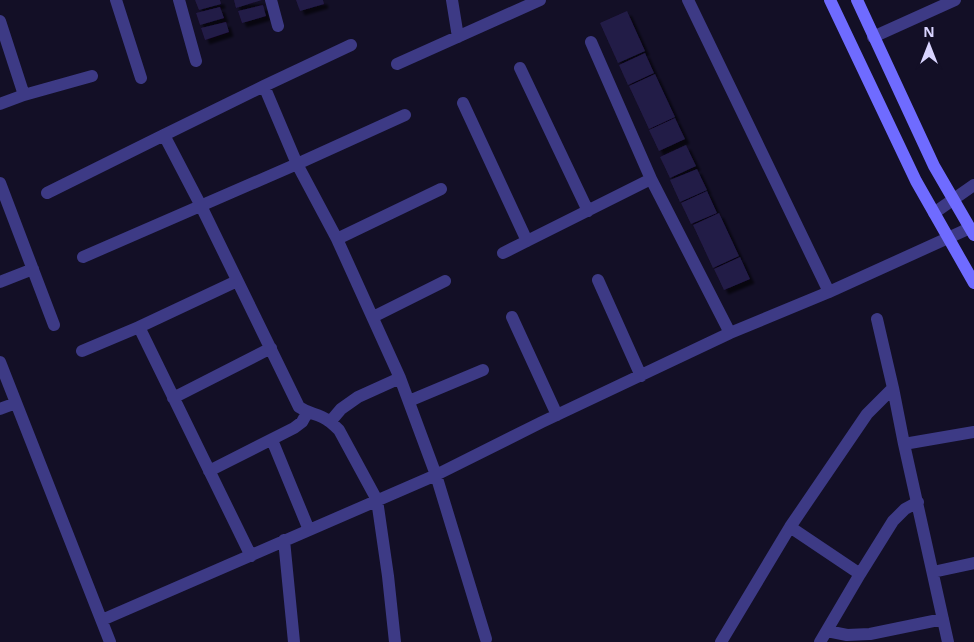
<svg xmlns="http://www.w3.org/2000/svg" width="974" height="642" font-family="'Open Sans',sans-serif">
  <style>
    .building { fill: #241b47; filter: url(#shadow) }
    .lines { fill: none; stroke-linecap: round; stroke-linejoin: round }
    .street { stroke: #3d3a85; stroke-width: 12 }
    .secondary { stroke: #6f6bff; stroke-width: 12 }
  </style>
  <defs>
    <filter id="shadow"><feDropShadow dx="4.5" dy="4.5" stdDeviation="1" flood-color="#0009"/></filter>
  </defs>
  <rect width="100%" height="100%" fill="#130f26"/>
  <!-- building -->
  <path class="building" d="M 195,0 L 220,0 L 221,4 L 199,10 Z
    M 234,0 L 262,0 L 236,8 Z
    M 296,0 L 323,0 L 324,4 L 300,11 Z
    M 263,5 L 266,16 L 242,23 L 238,11 Z
    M 220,7 L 224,18 L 200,25 L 196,13 Z
    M 627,11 L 645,51 L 618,63 L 600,23 Z
    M 226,22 L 229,32 L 205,40 L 201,28 Z
    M 645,53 L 654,73 L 628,85 L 619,65 Z
    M 655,74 L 675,117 L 649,129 L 629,86 Z
    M 675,118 L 685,139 L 659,151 L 649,130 Z
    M 686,145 L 696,166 L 670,178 L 660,157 Z
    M 697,169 L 707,190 L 680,202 L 670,180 Z
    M 707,191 L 717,213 L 691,224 L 681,203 Z
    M 719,213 L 739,256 L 713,268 L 693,225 Z
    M 740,257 L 750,279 L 724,290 L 714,269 Z"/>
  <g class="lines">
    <!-- street -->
    <path class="street" d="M 116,0 L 141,78
      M 179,0 L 196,61
      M 271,0 L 278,26
      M 452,0 L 458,37
      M 688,0 L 829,292
      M 0,21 L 24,95 L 0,104
      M 873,37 L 955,0
      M 591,42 L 651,179
      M 351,45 L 264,86 L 164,135 L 201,206 L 299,407 C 308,413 313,413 322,417 C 329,420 334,425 339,430 L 377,500 L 388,576 L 395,642
      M 397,64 L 540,0
      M 520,68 L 588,211
      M 264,86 L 297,164 L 337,239 L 400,378 L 436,475 L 486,639
      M 24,95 L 92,76
      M 463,103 L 527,241 L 651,179 L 730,333
      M 0,183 L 54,325
      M 47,193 L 164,135
      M 934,213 L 974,185
      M 337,239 L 441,189
      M 503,253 L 527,241
      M 83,257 L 297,164 L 405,115
      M 598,280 L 641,376
      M 237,281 L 139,327 L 251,556
      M 0,282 L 33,269
      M 373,317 L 445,281
      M 512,317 L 557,415
      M 877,319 L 893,388 L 904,444
      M 82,351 L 139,327
      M 0,362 L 110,642
      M 173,398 L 271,348
      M 409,401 L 483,370
      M 0,409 L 16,403
      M 330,422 L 341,409 L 358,397 L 400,378
      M 272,440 L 309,530
      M 209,471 L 294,428 L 302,422 L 307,413
      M 790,527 L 860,574
      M 284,540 L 294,642
      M 933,572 L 974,563
      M 102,620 L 436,475 L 542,422 L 730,333 L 829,292 L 970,228
      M 827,631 L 847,635 L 870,634 L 943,619
      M 721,642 L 790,527 L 867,414 L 893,388
      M 820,642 L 860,574 L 893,521 L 905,509 L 918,502
      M 948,642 L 904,444 L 974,432"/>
    <!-- secondary -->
    <path class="secondary" d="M 830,0 L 916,181 L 974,283
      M 857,0 L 934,166 L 974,235"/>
  </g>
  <!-- north arrow -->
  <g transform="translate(929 45)" stroke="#130f26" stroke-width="4" paint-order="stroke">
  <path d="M0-4L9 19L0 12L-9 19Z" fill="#d9d4ff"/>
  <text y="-8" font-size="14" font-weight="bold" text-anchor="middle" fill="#d9d4ff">N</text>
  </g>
</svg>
